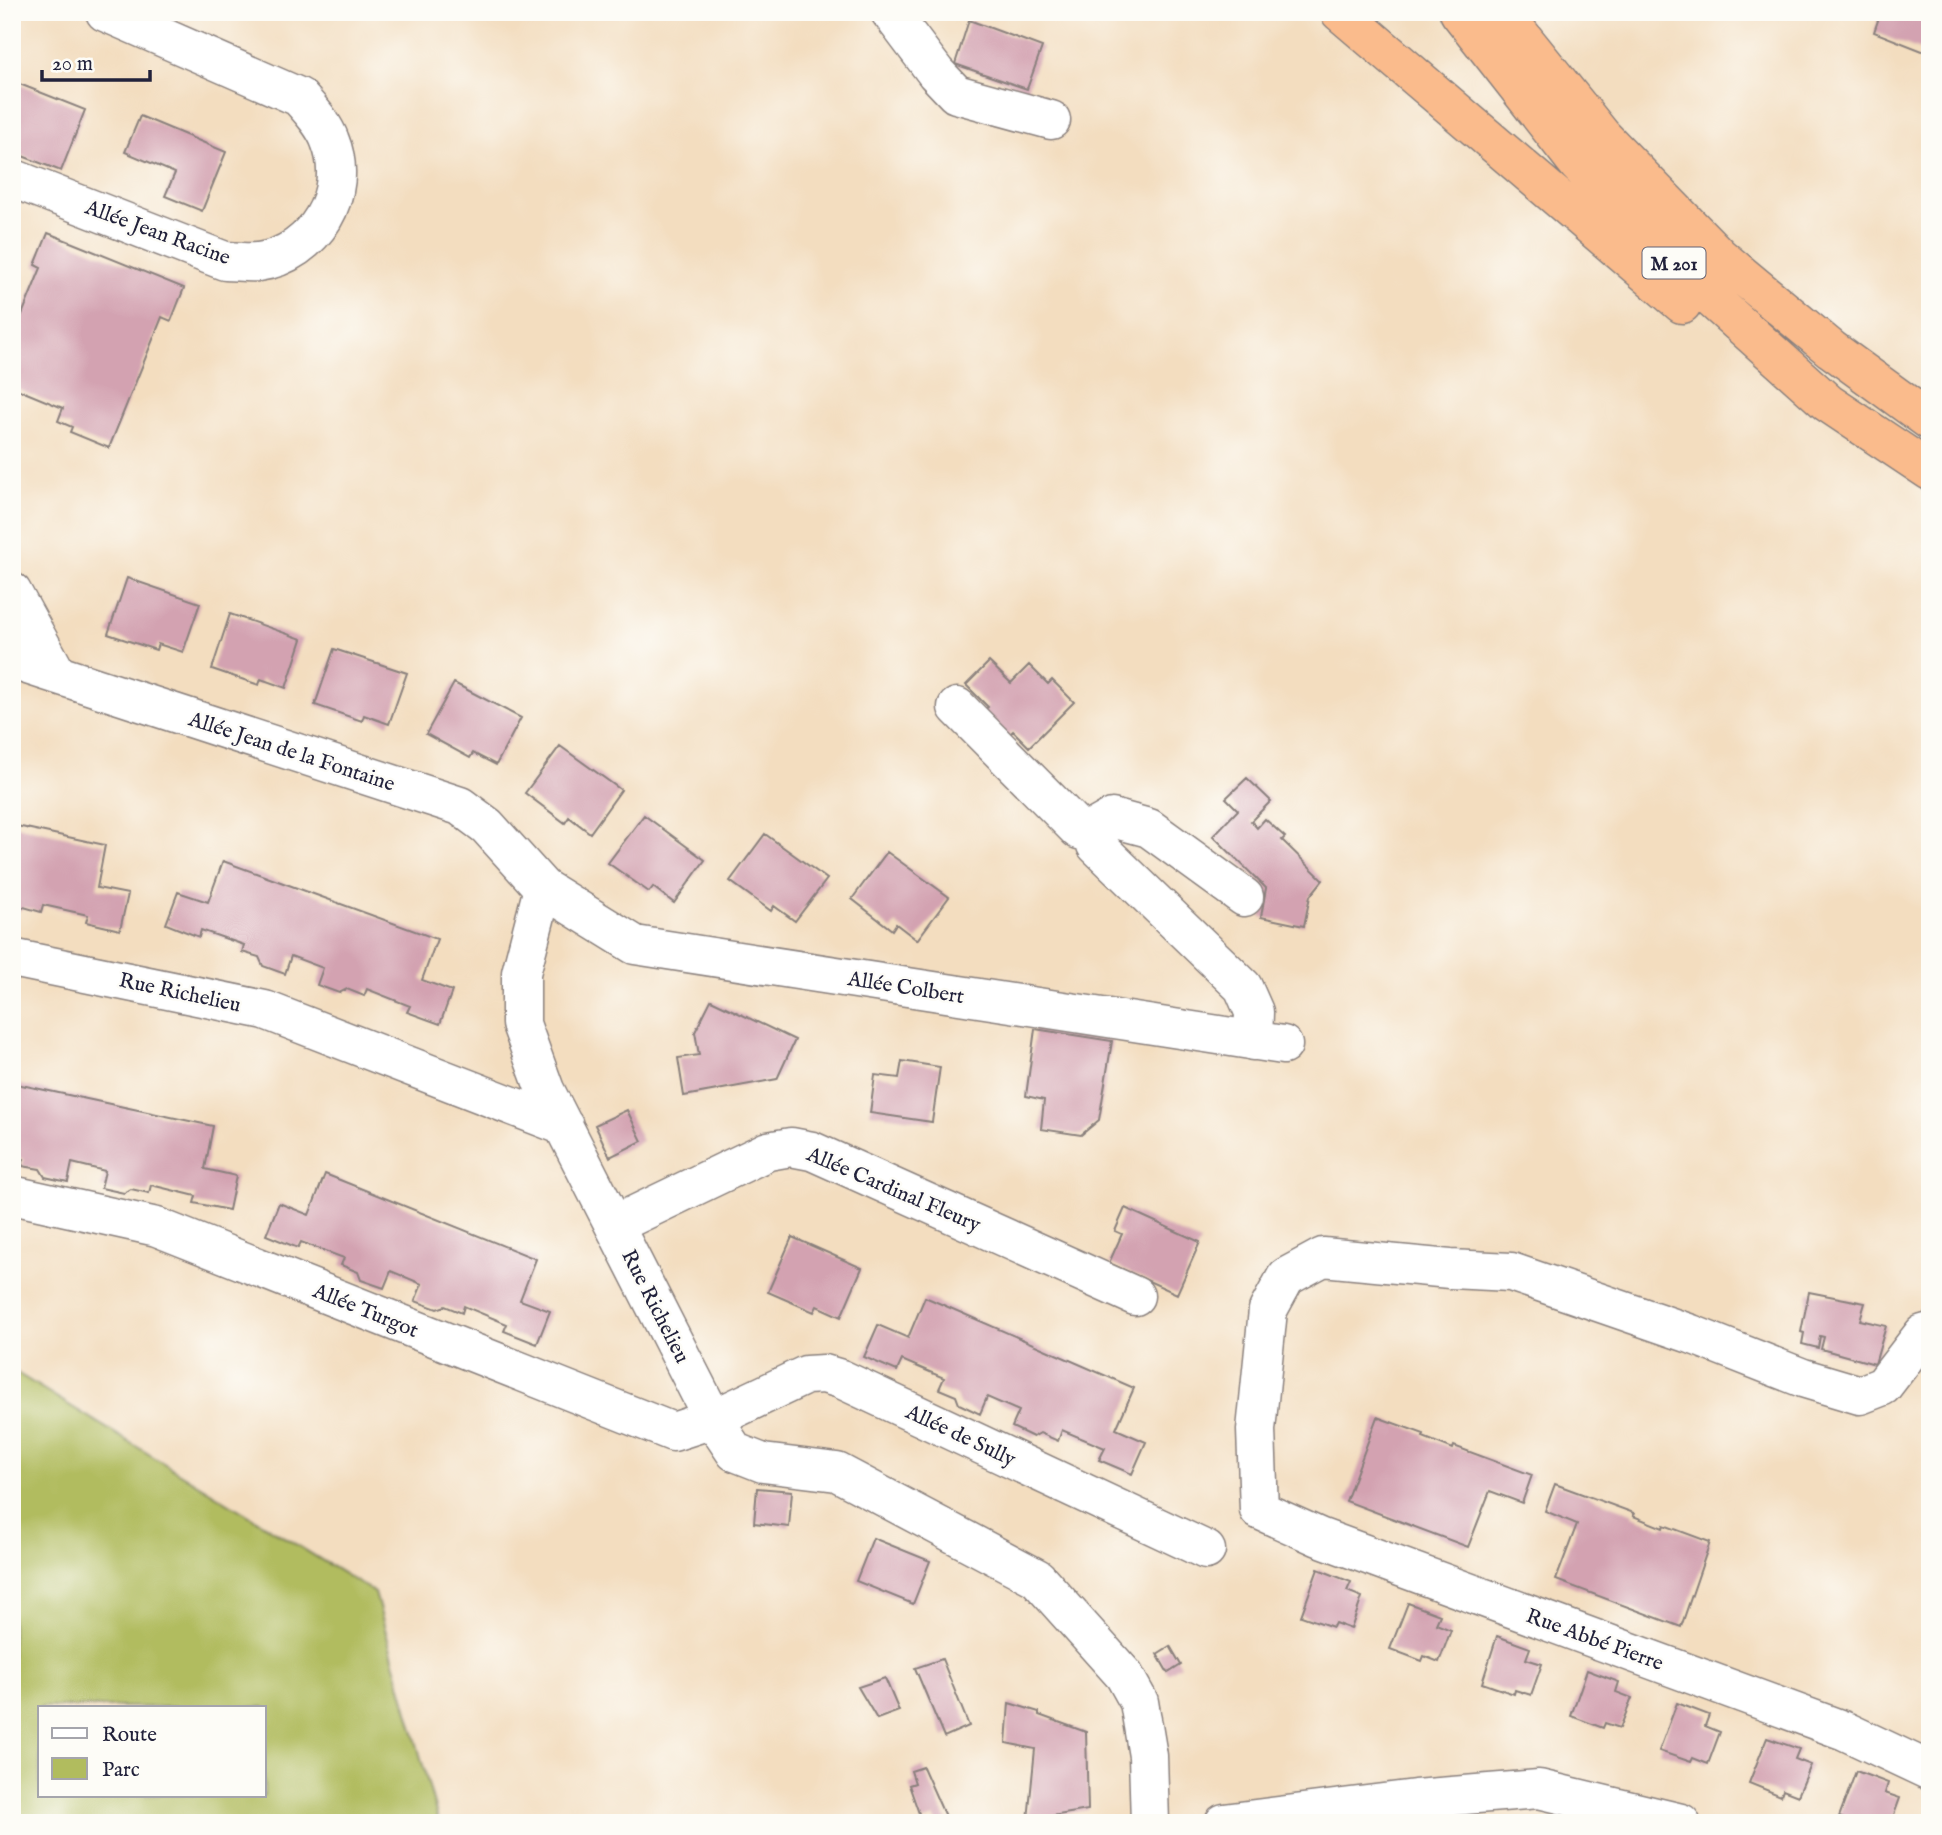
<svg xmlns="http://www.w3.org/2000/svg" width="1942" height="1835" font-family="'IM FELL English',serif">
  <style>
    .green { fill: #b1bc5e; stroke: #6a6f4c; stroke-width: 2; fill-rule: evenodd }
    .building { fill: #d3a2b1 }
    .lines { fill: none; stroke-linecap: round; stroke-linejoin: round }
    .minor-casing { stroke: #8a807d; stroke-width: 41 }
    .highway-casing { stroke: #8a807d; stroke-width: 41 }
    .minor { stroke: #fff; stroke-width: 38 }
    .highway { stroke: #fabb8c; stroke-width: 38 }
    .labels { text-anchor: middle; stroke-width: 5; stroke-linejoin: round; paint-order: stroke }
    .shield { fill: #fdfcf7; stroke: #646373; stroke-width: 2 }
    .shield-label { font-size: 19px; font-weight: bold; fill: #22223b }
    .street-label { font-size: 21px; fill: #22223b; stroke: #fdfcf7 }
  </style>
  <rect width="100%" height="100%" fill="#fdfcf7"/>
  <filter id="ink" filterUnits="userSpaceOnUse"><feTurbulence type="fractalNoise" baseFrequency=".0143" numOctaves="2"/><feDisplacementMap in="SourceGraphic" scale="14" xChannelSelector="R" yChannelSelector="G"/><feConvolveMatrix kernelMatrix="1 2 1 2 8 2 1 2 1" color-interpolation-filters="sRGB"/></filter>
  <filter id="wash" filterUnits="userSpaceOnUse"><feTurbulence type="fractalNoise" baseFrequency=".00686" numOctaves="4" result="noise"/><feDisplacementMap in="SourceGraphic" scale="28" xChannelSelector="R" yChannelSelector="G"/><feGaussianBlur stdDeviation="1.57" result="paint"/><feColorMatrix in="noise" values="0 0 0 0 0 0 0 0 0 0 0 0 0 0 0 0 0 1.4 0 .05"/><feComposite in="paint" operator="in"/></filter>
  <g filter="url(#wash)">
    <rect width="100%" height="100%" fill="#f3ddbf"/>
    <!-- green -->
    <path class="green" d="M 12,1370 L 375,1593 L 439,1823 L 12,1823 ZM 40,1707 L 264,1707 L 264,1795 L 40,1795 Z"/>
    <g id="blocks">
      <!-- building -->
      <path class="building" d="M 1881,12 L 1930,12 L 1930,54 L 1874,32 Z
        M 969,20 L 1042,47 L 1027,89 L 955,64 Z
        M 12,81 L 85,110 L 61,171 L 12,152 Z
        M 140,116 L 226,152 L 202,211 L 165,196 L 175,173 L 125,152 Z
        M 48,233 L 184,288 L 171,321 L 162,317 L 109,448 L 70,432 L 72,427 L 58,421 L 63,408 L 12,387 L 12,378 L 20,359 L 12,356 L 12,339 L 41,268 L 35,265 Z
        M 127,578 L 200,603 L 183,652 L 158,644 L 156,650 L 108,634 Z
        M 230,614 L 302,639 L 286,688 L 261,679 L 259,685 L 212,669 Z
        M 334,649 L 407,673 L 389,724 L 364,715 L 362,721 L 315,705 Z
        M 989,662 L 1011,683 L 1029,665 L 1048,684 L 1052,680 L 1074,702 L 1029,747 L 1013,731 L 1007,737 L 982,712 L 988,707 L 966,685 Z
        M 454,683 L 521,718 L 496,765 L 473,753 L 470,758 L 426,734 Z
        M 560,746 L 621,790 L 590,833 L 569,817 L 565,823 L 525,793 Z
        M 1247,778 L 1271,801 L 1251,821 L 1257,828 L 1265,819 L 1285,837 L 1282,840 L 1323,880 L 1310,896 L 1304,926 L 1261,917 L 1266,888 L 1213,836 L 1238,810 L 1226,798 Z
        M 644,815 L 705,860 L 674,903 L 653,887 L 649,892 L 608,863 Z
        M 12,825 L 105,845 L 97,888 L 128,894 L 120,930 L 86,922 L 88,915 L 43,905 L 41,912 L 24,907 L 16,913 L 12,912 Z
        M 765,834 L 827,879 L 795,921 L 774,906 L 771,911 L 730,881 Z
        M 887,852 L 949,897 L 917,940 L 896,924 L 892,930 L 852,899 Z
        M 223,861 L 437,939 L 422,980 L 452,991 L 440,1024 L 407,1012 L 410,1006 L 367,989 L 364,996 L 347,989 L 339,993 L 317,985 L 323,968 L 291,956 L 285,974 L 263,966 L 259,957 L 242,952 L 244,945 L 201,930 L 199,937 L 166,924 L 178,892 L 208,902 Z
        M 711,1000 L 795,1040 L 777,1079 L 684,1096 L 678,1058 L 699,1055 L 695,1032 Z
        M 1035,1029 L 1112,1041 L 1099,1120 L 1081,1135 L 1041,1129 L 1044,1100 L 1026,1096 Z
        M 902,1061 L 940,1067 L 932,1122 L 870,1113 L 875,1075 L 899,1078 Z
        M 12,1083 L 213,1126 L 205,1169 L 236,1176 L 229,1210 L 194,1203 L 196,1196 L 151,1185 L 149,1193 L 131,1189 L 124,1193 L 101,1188 L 105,1171 L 72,1163 L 68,1182 L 45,1177 L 40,1169 L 22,1166 L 24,1159 L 12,1157 Z
        M 627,1110 L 642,1141 L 610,1157 L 595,1125 Z
        M 325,1174 L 536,1259 L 520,1300 L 550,1311 L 537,1344 L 504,1331 L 507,1324 L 464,1306 L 462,1313 L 445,1306 L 437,1309 L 415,1301 L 422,1284 L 391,1271 L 384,1288 L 361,1280 L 358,1272 L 341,1265 L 344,1258 L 301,1242 L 298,1248 L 266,1235 L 279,1203 L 309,1215 Z
        M 1125,1208 L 1200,1242 L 1177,1294 L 1109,1263 L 1122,1234 L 1115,1231 Z
        M 792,1237 L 862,1268 L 841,1317 L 817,1306 L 814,1312 L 768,1292 Z
        M 1809,1292 L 1865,1303 L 1860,1320 L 1886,1326 L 1875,1364 L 1821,1349 L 1824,1337 L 1820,1336 L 1818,1348 L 1802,1344 L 1804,1333 L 1801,1332 Z
        M 925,1297 L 1134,1388 L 1116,1429 L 1146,1442 L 1132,1474 L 1099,1460 L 1105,1448 L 1062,1430 L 1058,1441 L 1040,1433 L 1033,1437 L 1012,1427 L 1019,1411 L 987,1397 L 980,1414 L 959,1404 L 956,1396 L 939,1389 L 944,1378 L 902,1360 L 897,1371 L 864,1357 L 878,1325 L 908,1338 Z
        M 1377,1417 L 1424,1434 L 1423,1437 L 1453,1449 L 1454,1446 L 1532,1475 L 1522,1503 L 1490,1491 L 1468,1547 L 1346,1501 Z
        M 1555,1484 L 1634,1513 L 1633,1516 L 1663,1528 L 1664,1525 L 1710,1542 L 1681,1627 L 1556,1580 L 1577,1524 L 1545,1511 Z
        M 757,1488 L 792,1491 L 789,1527 L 754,1523 Z
        M 873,1538 L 930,1561 L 913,1604 L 856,1581 Z
        M 1318,1569 L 1351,1582 L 1347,1591 L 1362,1597 L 1351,1629 L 1335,1623 L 1333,1627 L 1301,1616 Z
        M 1408,1603 L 1440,1615 L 1436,1624 L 1451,1630 L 1439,1662 L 1424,1656 L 1422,1661 L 1390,1649 Z
        M 1497,1636 L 1530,1648 L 1526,1659 L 1542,1664 L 1531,1695 L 1515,1690 L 1514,1694 L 1482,1683 Z
        M 1170,1646 L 1181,1665 L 1168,1673 L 1157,1654 Z
        M 942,1659 L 969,1726 L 944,1737 L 915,1668 Z
        M 1587,1670 L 1619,1682 L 1616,1692 L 1632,1698 L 1620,1728 L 1605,1723 L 1603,1728 L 1571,1716 Z
        M 885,1678 L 899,1711 L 877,1719 L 858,1687 Z
        M 1009,1703 L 1039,1712 L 1039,1715 L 1086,1732 L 1088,1810 L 1028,1820 L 1035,1749 L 1006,1743 Z
        M 1677,1703 L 1709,1715 L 1705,1726 L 1720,1732 L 1708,1764 L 1693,1758 L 1691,1762 L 1659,1751 Z
        M 1767,1738 L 1799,1749 L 1795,1759 L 1811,1765 L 1798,1796 L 1783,1790 L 1781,1796 L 1749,1783 Z
        M 923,1767 L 948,1823 L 936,1823 L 934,1818 L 922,1822 L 909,1785 L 915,1783 L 911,1771 Z
        M 1856,1771 L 1888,1783 L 1885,1793 L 1900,1798 L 1891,1823 L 1854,1823 L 1839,1817 Z"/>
    </g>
  </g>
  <g filter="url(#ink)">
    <use href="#blocks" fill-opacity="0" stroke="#8a807d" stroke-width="2"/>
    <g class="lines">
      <defs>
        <path id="minor" d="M 890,12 L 936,73 L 956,94 L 1051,120
          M 12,178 L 225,261 C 236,261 247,263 258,262 C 315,254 351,193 330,141 C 324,124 310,110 299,97 L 105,12
          M 12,592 L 57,674
          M 12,660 L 460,806 L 487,826 L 543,888 L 635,945 L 1283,1045
          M 957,707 L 1079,830 L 1097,835
          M 543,888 L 521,973 L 521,1024 L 545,1090 L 713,1419 L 735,1452 L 763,1463 L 837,1472 L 1037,1578 L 1124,1675 L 1139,1702 L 1148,1756 L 1150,1823
          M 1244,897 L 1149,828 L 1112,818 L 1098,826 L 1096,845 L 1243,987 L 1254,1012 L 1253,1041
          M 12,958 L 265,1010 L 564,1126
          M 12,1195 L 157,1227 L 673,1432 L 713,1419 L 806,1375 L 824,1374 L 841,1379 L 1206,1550
          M 614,1225 L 768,1151 L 791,1147 L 812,1151 L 1135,1296
          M 1930,1332 L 1923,1334 L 1883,1386 L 1860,1395 L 1803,1378 L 1691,1334 L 1511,1272 L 1450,1269 L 1323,1257 L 1286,1277 L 1268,1310 L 1256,1430 L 1259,1510 L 1319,1537 L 1845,1731 L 1930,1771
          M 1224,1823 L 1415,1799 L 1539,1789 L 1681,1823"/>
        <path id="highway" d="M 1340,12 L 1682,304
          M 1459,12 L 1578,164 L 1684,274 L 1828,403 L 1930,471
          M 1502,12 L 1602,136 L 1720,257 L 1831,349 L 1930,421"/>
      </defs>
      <!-- minor casing -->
      <use href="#minor" class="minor-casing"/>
      <!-- highway casing -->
      <use href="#highway" class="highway-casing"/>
      <!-- minor -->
      <use href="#minor" class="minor"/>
      <!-- highway -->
      <use href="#highway" class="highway"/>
    </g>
  </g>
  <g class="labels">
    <!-- shield labels -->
    <rect class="shield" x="1642.5" y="247.5" width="63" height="31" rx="5"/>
    <g class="shield-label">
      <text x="1674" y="270">M 201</text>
    </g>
    <!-- street labels -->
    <g class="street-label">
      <text transform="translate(158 232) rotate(20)" y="7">Allée Jean Racine</text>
      <text transform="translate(292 751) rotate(18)" y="7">Allée Jean de la Fontaine</text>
      <text transform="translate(906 987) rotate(9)" y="7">Allée Colbert</text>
      <text transform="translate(180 992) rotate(12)" y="7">Rue Richelieu</text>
      <text transform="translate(894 1189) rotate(23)" y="7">Allée Cardinal Fleury</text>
      <text transform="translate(656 1306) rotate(63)" y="7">Rue Richelieu</text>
      <text transform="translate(366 1310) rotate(22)" y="7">Allée Turgot</text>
      <text transform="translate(961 1435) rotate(25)" y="7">Allée de Sully</text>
      <text transform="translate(1595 1639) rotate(20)" y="7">Rue Abbé Pierre</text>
    </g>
  </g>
  <!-- margin -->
  <rect width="1942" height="1835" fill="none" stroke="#fdfcf7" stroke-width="42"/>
  <!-- legend -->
  <rect x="38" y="1706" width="228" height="91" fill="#fdfcf7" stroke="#a5a5ac" stroke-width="2"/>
  <rect x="52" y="1728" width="35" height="10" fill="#ffffff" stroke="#a5a5ac" stroke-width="2"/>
  <text x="102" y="1741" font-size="21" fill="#22223b">Route</text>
  <rect x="52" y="1758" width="35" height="21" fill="#b1bc5e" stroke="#a5a5ac" stroke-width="2"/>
  <text x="102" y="1776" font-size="21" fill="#22223b">Parc</text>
  <!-- scale -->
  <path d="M42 70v10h108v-10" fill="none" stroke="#22223b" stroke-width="3.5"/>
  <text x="52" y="70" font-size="21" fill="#22223b" stroke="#fdfcf7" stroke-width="5" paint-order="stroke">20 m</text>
</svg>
